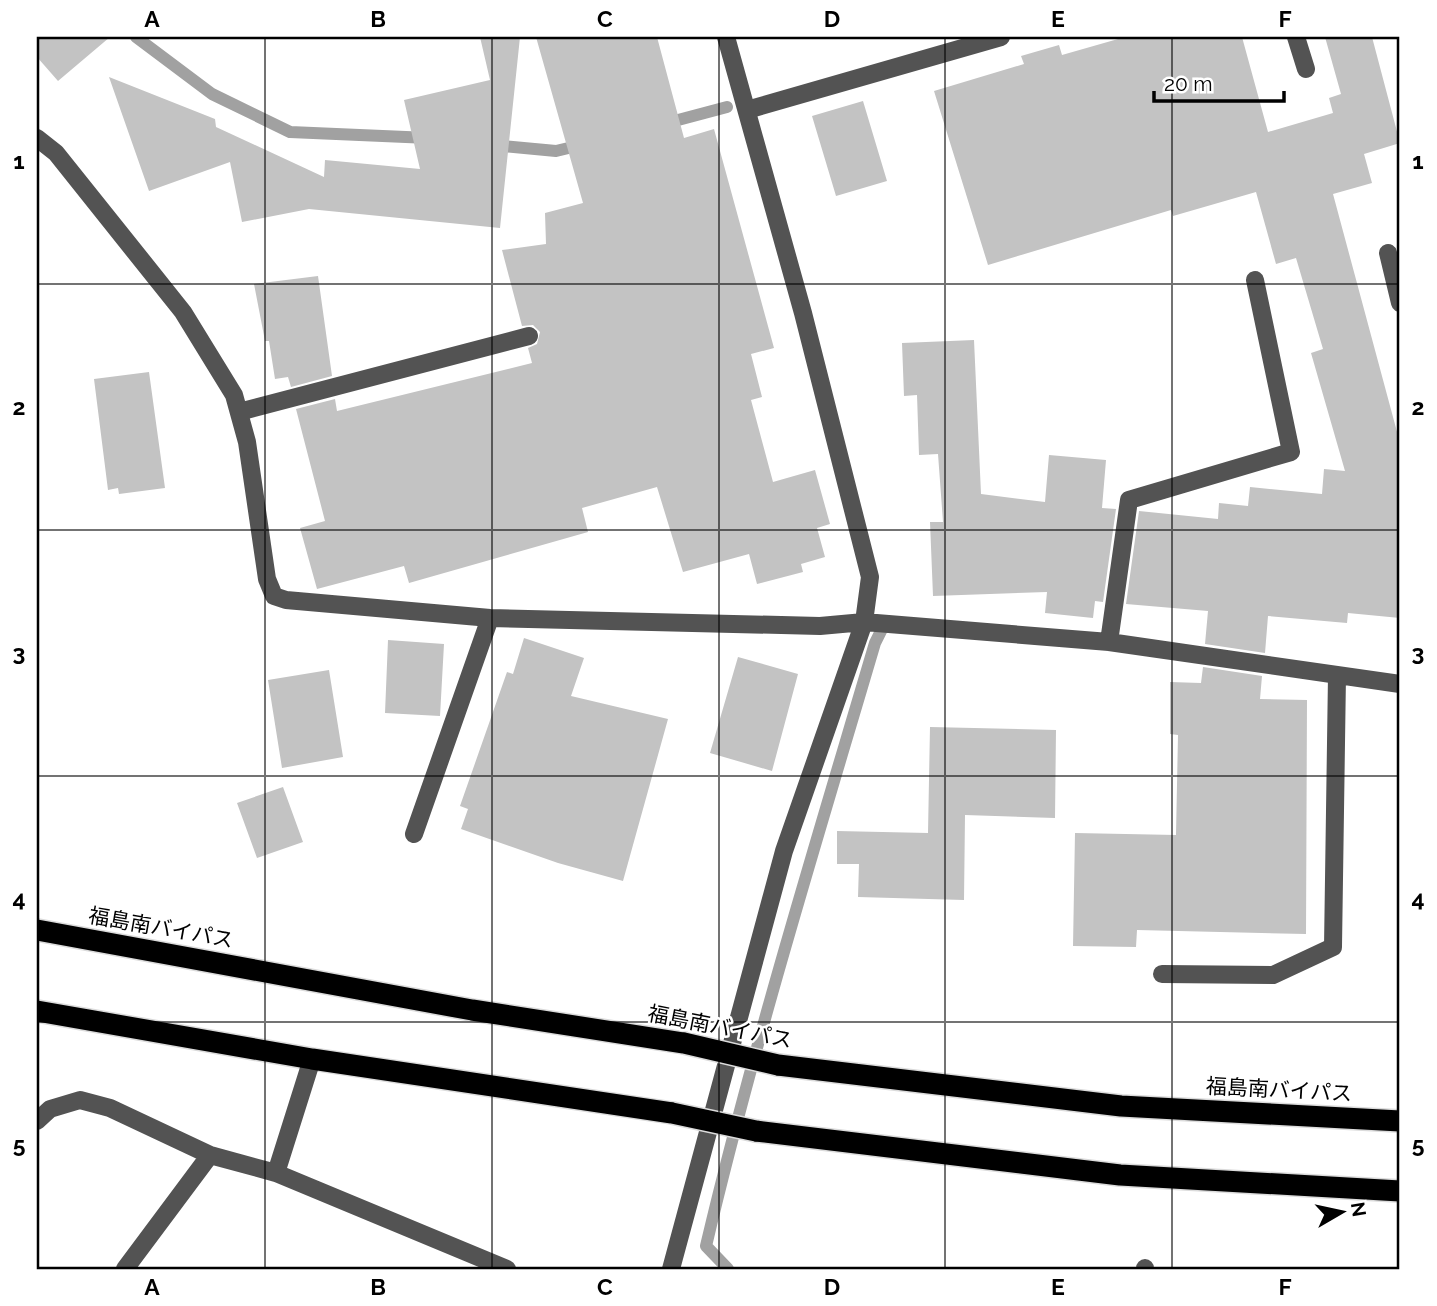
<svg xmlns="http://www.w3.org/2000/svg" width="1437" height="1306" font-family="Raleway,'Noto Sans JP',sans-serif">
  <style>
    .lines { fill: none; stroke-linecap: round; stroke-linejoin: round }
    .stream { stroke: #a1a1a1; stroke-width: 12 }
    .building { fill: #c3c3c3 }
    .highway-casing { stroke: #dbdbdb; stroke-width: 24 }
    .minor { stroke: #535353; stroke-width: 18 }
    .highway { stroke: #000; stroke-width: 21 }
    .highway-bridge-casing { stroke: #dbdbdb; stroke-width: 24; stroke-linecap: butt }
    .highway-bridge { stroke: #000; stroke-width: 21 }
    .grid { fill: none; stroke: #000; stroke-width: 2; stroke-opacity: 0.55 }
    .labels { text-anchor: middle; stroke-width: 5; stroke-linejoin: round; paint-order: stroke }
    .street-label { font-size: 21px; fill: #000; stroke: #fff }
    .neatline { fill: none; stroke: #000; stroke-width: 2.5 }
    .grid-label { font-size: 23px; text-anchor: middle; font-weight: bold; fill: #000 }
  </style>
  <rect width="100%" height="100%" fill="#fff"/>
  <g class="lines">
    <!-- stream -->
    <path class="stream" d="M 136,37 L 212,94 L 290,132 L 429,138
      M 663,124 L 727,107
      M 492,145 L 556,151 L 581,145
      M 728,1269 L 706,1246 C 754,1043 816,843 875,643 L 882,629"/>
  </g>
  <!-- building -->
  <path class="building" d="M 37,37 L 110,37 L 58,81 L 37,57 Z
    M 480,37 L 520,37 L 500,228 L 309,209 L 242,222 L 230,162 L 149,191 L 109,77 L 215,119 L 216,127 L 324,177 L 325,160 L 420,169 L 404,100 L 490,80 Z
    M 536,37 L 657,37 L 684,138 L 714,129 L 774,348 L 751,354 L 762,397 L 751,400 L 773,482 L 815,470 L 830,524 L 817,528 L 825,557 L 801,564 L 803,572 L 757,584 L 749,554 L 683,572 L 657,487 L 582,508 L 588,532 L 409,583 L 404,566 L 317,589 L 300,528 L 325,521 L 296,409 L 335,399 L 337,411 L 532,363 L 528,348 L 537,344 L 540,332 L 533,325 L 522,326 L 502,250 L 546,244 L 545,213 L 583,203 Z
    M 1125,37 L 1242,37 L 1268,132 L 1333,113 L 1329,98 L 1341,94 L 1325,37 L 1372,37 L 1400,143 L 1364,154 L 1372,183 L 1333,194 L 1400,443 L 1400,618 L 1348,613 L 1347,623 L 1268,616 L 1265,653 L 1205,644 L 1208,611 L 1126,604 L 1139,511 L 1218,519 L 1219,503 L 1248,506 L 1250,487 L 1322,494 L 1324,469 L 1345,471 L 1311,353 L 1323,349 L 1296,258 L 1276,264 L 1256,192 L 1173,216 L 1171,210 L 988,265 L 934,91 L 1024,64 L 1021,56 L 1059,45 L 1062,55 Z
    M 863,101 L 887,181 L 836,196 L 812,116 Z
    M 318,276 L 332,376 L 291,387 L 288,377 L 275,379 L 269,341 L 265,341 L 254,284 Z
    M 974,340 L 981,494 L 1045,502 L 1049,455 L 1106,460 L 1102,508 L 1116,509 L 1103,602 L 1095,601 L 1093,618 L 1045,613 L 1047,592 L 933,596 L 930,522 L 943,522 L 938,454 L 919,455 L 917,395 L 904,396 L 902,343 Z
    M 149,372 L 165,488 L 119,494 L 118,488 L 108,490 L 94,379 Z
    M 524,638 L 584,658 L 571,696 L 668,719 L 623,881 L 558,863 L 461,829 L 468,809 L 460,806 L 507,672 L 513,674 Z
    M 388,640 L 444,644 L 440,716 L 385,713 Z
    M 738,657 L 798,674 L 772,771 L 710,753 Z
    M 1203,667 L 1262,676 L 1260,699 L 1307,700 L 1306,934 L 1137,930 L 1136,947 L 1073,946 L 1075,833 L 1176,835 L 1178,735 L 1170,734 L 1170,682 L 1201,683 Z
    M 329,670 L 343,757 L 282,768 L 268,680 Z
    M 930,727 L 1056,730 L 1055,818 L 965,815 L 964,900 L 858,897 L 859,864 L 837,864 L 837,831 L 928,833 Z
    M 283,787 L 303,842 L 257,858 L 237,803 Z"/>
  <g class="lines">
    <defs>
      <path id="highway" d="M 37,930 L 472,1010 L 684,1043
        M 37,1011 L 312,1059 L 672,1113
        M 778,1065 L 1121,1106 L 1400,1121
        M 756,1131 L 1120,1175 L 1400,1191"/>
    </defs>
    <!-- highway casing -->
    <use href="#highway" class="highway-casing"/>
    <!-- minor -->
    <path class="minor" d="M 1296,37 L 1306,69
      M 747,110 L 1001,37
      M 37,138 L 56,153 L 183,312 L 234,395 L 247,442 L 267,579 L 274,596 L 286,600 L 490,618 L 820,626 L 864,622 L 1109,642 L 1400,684
      M 1388,253 L 1400,303
      M 239,412 L 529,336
      M 1109,642 L 1129,500 L 1291,452 L 1255,280
      M 414,834 L 490,618
      M 1162,974 L 1273,975 L 1333,947 L 1337,675
      M 37,1121 L 50,1109 L 80,1100 L 110,1108 L 210,1155 L 276,1173 L 507,1269
      M 276,1173 L 312,1059
      M 1145,1268 L 1145,1269
      M 125,1269 L 210,1155
      M 671,1269 L 784,851 L 864,622 L 870,577 L 803,313 L 726,37"/>
    <!-- highway -->
    <use href="#highway" class="highway"/>
    <defs>
      <path id="highway-bridge" d="M 684,1043 L 778,1065
        M 672,1113 L 756,1131"/>
    </defs>
    <!-- highway-bridge casing -->
    <use href="#highway-bridge" class="highway-bridge-casing"/>
    <!-- highway-bridge -->
    <use href="#highway-bridge" class="highway-bridge"/>
  </g>
  <!-- grid -->
  <path class="grid" d="M 265,37 L 265,1269M 492,37 L 492,1269M 719,37 L 719,1269M 945,37 L 945,1269M 1172,37 L 1172,1269M 37,284 L 1400,284M 37,530 L 1400,530M 37,776 L 1400,776M 37,1022 L 1400,1022"/>
  <g class="labels">
    <!-- street labels -->
    <g class="street-label">
      <text transform="translate(161 928) rotate(10)" y="7">福島南バイパス</text>
      <text transform="translate(720 1027) rotate(11)" y="7">福島南バイパス</text>
      <text transform="translate(1279 1090) rotate(3)" y="7">福島南バイパス</text>
    </g>
  </g>
  <!-- border -->
  <rect width="1437" height="1306" fill="none" stroke="#ffffff" stroke-width="77"/>
  <!-- north arrow -->
  <g transform="translate(1342 1212) rotate(81)" stroke="#ffffff" stroke-width="5" paint-order="stroke">
  <path d="M0-5L12 26L0 18L-12 26Z" fill="#000000"/>
  <text y="-10" font-size="19" font-weight="bold" text-anchor="middle" fill="#000000">N</text>
  </g>
  <!-- scale -->
  <path d="M1154 91v10h130v-10" fill="none" stroke="#000000" stroke-width="3.5"/>
  <text x="1164" y="91" font-size="21" fill="#000000" stroke="#ffffff" stroke-width="5" paint-order="stroke">20 m</text>
  <rect x="38" y="38" width="1360" height="1230" class="neatline"/>
  <g class="grid-label">
    <text x="152" y="27">A</text>
    <text x="378" y="27">B</text>
    <text x="605" y="27">C</text>
    <text x="832" y="27">D</text>
    <text x="1058" y="27">E</text>
    <text x="1285" y="27">F</text>
    <text x="19" y="169">1</text>
    <text x="1418" y="169">1</text>
    <text x="19" y="415">2</text>
    <text x="1418" y="415">2</text>
    <text x="19" y="661">3</text>
    <text x="1418" y="661">3</text>
    <text x="19" y="907">4</text>
    <text x="1418" y="907">4</text>
    <text x="19" y="1153">5</text>
    <text x="1418" y="1153">5</text>
    <text x="152" y="1295">A</text>
    <text x="378" y="1295">B</text>
    <text x="605" y="1295">C</text>
    <text x="832" y="1295">D</text>
    <text x="1058" y="1295">E</text>
    <text x="1285" y="1295">F</text>
  </g>
</svg>
